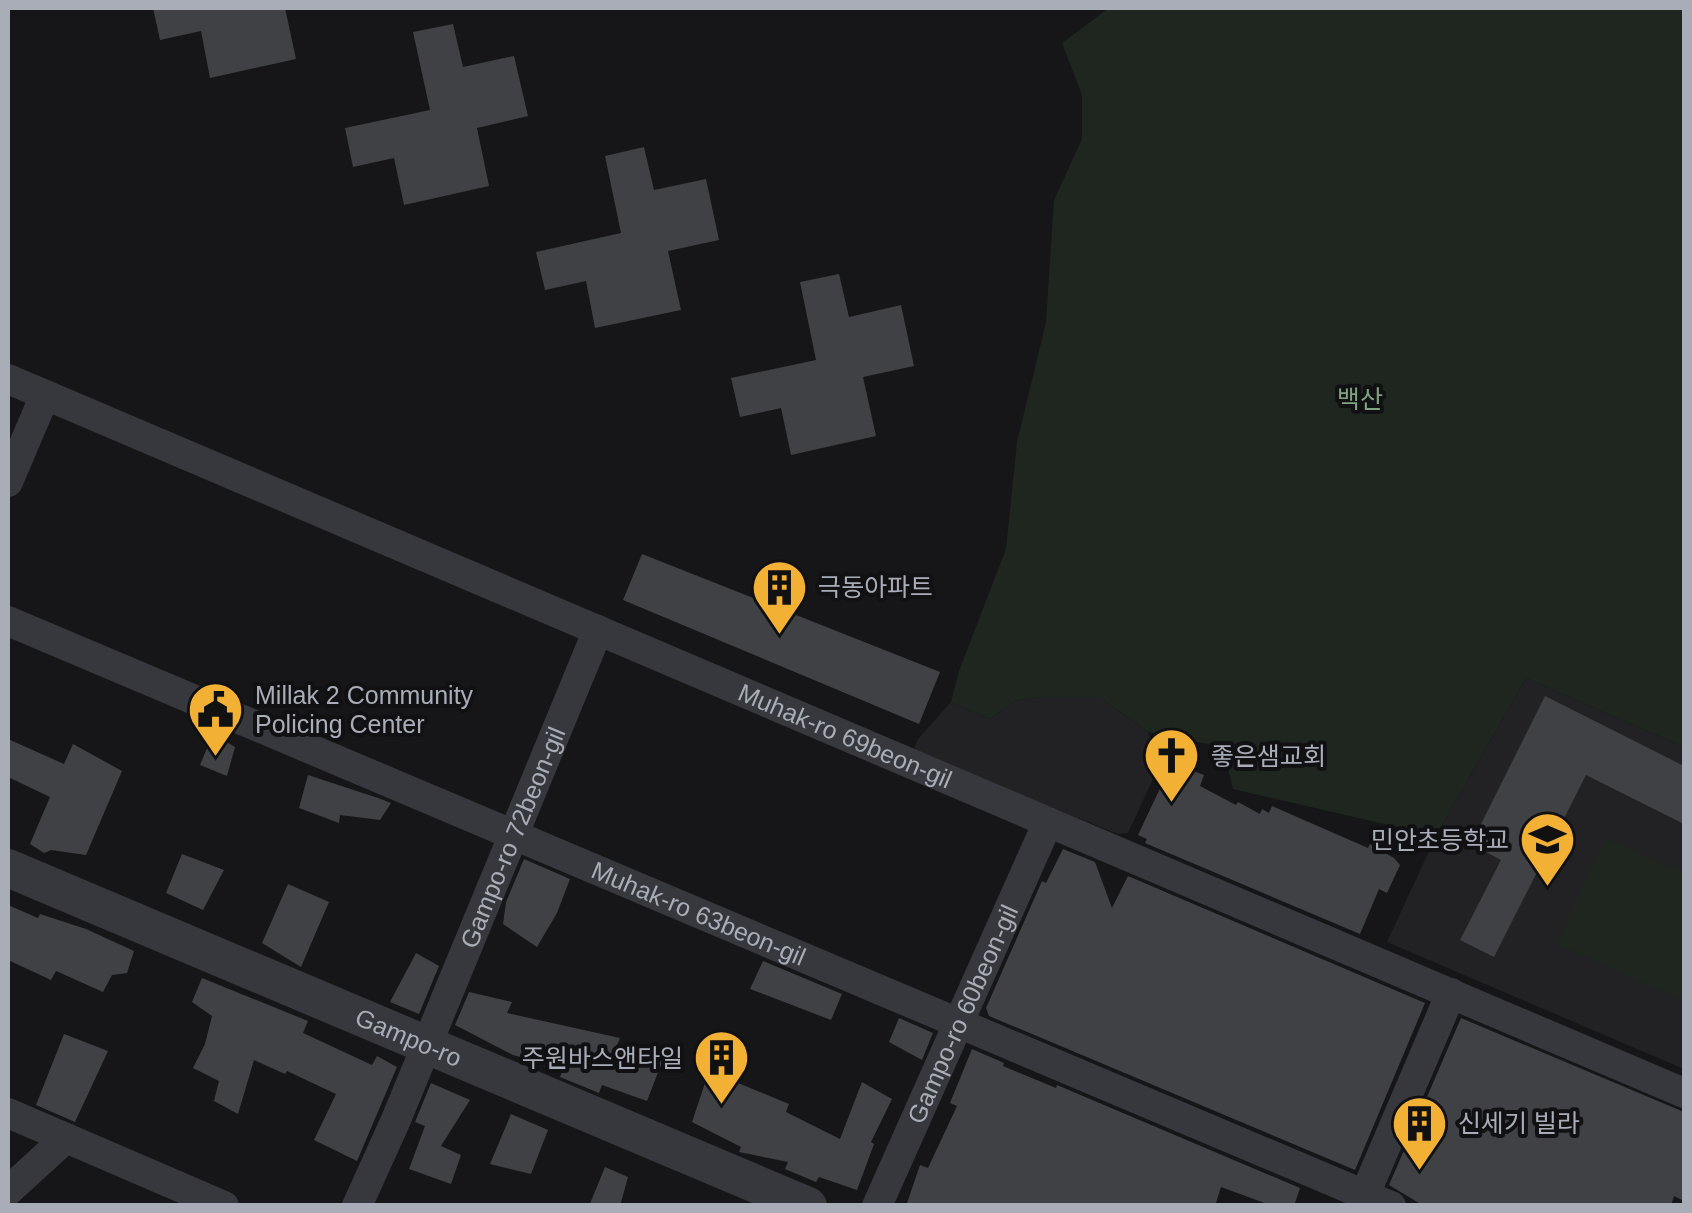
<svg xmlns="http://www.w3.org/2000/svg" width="1692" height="1213" font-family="Arial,'Noto Sans KR',sans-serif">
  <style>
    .built { fill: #222225 }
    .green { fill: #1e261f }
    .building { fill: #404145 }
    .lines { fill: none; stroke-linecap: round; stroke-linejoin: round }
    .minor { stroke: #37383d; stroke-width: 30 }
    .tertiary { stroke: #37383d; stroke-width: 38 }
    .labels { text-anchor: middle; stroke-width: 8; stroke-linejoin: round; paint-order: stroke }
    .park-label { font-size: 25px; fill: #7fa381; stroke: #111113 }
    .poi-label { font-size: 25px; fill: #a8adb8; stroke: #111113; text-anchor: start }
    .street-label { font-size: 25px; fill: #a8adb8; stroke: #111113 }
  </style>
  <rect width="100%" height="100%" fill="#161618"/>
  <!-- built -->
  <path class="built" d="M 1526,678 L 1684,747 L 1684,1069 L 1387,942 L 1436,836 Z
    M 1038,697 L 1099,697 L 1148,732 L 1154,747 L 1165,753 L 1128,833 L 1118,834 L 913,751 L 918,739 L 951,702 L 990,719 L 1014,701 Z"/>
  <!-- green -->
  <path class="green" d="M 1109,8 L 1684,8 L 1684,747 L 1526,678 L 1436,836 L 1233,789 L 1223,747 L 1148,732 L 1099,697 L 1038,697 L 1014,701 L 990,719 L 951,702 L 959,671 L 1006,549 L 1017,442 L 1046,322 L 1054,200 L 1082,139 L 1082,95 L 1062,43 Z
    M 1605,838 L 1684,873 L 1684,1001 L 1557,944 Z"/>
  <!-- building -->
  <path class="building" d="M 153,8 L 285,8 L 296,59 L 210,78 L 201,31 L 160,40 Z
    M 453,24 L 463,67 L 514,56 L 528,116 L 477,128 L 489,186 L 404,205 L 394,158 L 353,167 L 345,128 L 430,110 L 413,32 Z
    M 644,147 L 654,190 L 706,179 L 719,240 L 668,251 L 681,310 L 595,328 L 586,281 L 545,290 L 536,252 L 621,233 L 605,156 Z
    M 839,274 L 849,317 L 901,305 L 914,366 L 863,377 L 876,436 L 791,455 L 781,408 L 740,417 L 731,378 L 816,360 L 800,282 Z
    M 642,554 L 940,672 L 919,724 L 623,600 Z
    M 1545,696 L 1684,766 L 1684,824 L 1586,775 L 1494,957 L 1460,940 L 1501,860 L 1471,844 Z
    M 213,734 L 235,747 L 227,776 L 200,765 Z
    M 8,739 L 64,764 L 73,744 L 122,771 L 86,855 L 51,850 L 44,853 L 30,844 L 50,797 L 8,777 Z
    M 1172,763 L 1204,775 L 1200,786 L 1236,805 L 1238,802 L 1260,814 L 1262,809 L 1269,813 L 1272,806 L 1368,848 L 1370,844 L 1394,858 L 1400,865 L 1387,893 L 1379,889 L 1360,934 L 1145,843 L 1147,839 L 1138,835 Z
    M 308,775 L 378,798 L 391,803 L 380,820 L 340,815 L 339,823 L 299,808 Z
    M 1063,849 L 1095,862 L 1112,908 L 1128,876 L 1425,1003 L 1355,1170 L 989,1016 L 986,1008 L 1042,881 L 1046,883 Z
    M 182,854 L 224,870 L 203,910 L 166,893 Z
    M 524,859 L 570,879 L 557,913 L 537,947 L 503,924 L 506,902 Z
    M 288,884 L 329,902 L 301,967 L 262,943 Z
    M 8,905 L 38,918 L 40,914 L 86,929 L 134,951 L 127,973 L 112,975 L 103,992 L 56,971 L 51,980 L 8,960 Z
    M 416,953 L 439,966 L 419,1014 L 390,1002 Z
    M 763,961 L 842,994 L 831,1020 L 750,989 Z
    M 202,978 L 308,1021 L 303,1033 L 372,1065 L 377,1056 L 397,1067 L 357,1161 L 314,1140 L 336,1094 L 287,1071 L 285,1074 L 254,1060 L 238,1114 L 214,1101 L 219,1081 L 193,1068 L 205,1044 L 212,1016 L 192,1002 Z
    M 469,992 L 512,1002 L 507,1013 L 620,1038 L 617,1045 L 662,1062 L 647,1101 L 602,1085 L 599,1093 L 560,1077 L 563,1069 L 513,1055 L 455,1025 Z
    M 899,1018 L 933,1033 L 922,1060 L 889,1042 Z
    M 1461,1018 L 1684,1112 L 1684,1201 L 1674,1196 L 1671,1206 L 1424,1206 L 1389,1185 Z
    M 64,1034 L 108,1051 L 75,1122 L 36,1105 Z
    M 972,1049 L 1004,1063 L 1003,1066 L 1056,1088 L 1057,1085 L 1300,1188 L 1294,1206 L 1273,1206 L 1221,1187 L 1215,1206 L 906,1206 L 920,1165 L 928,1168 L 957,1106 L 950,1103 Z
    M 709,1071 L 789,1104 L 786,1112 L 840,1139 L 862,1082 L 892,1099 L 871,1142 L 874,1144 L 857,1190 L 819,1177 L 816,1182 L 785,1169 L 788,1162 L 739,1152 L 741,1147 L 692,1122 Z
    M 431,1083 L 470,1100 L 441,1146 L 461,1155 L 451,1184 L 409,1169 L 425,1126 L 415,1122 Z
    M 511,1114 L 548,1130 L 531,1174 L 490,1164 Z
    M 605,1167 L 628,1177 L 620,1206 L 589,1206 Z"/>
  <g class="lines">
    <!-- minor -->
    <g class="minor">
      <path id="s1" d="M 8,379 L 1684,1093"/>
      <path d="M 8,482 L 45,395"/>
      <path id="s2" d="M 8,621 L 1391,1206"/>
      <path d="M 8,1113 L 224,1206"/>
      <path d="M 8,1191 L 66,1138"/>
      <path id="s3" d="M 357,1206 L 395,1122 L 598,630"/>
      <path id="s4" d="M 877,1206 L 1048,822"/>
      <path d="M 1360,1206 L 1451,993"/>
    </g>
    <!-- tertiary -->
    <path class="tertiary" id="s5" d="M 8,868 L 808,1206"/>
  </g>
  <!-- icons -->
  <defs>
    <symbol id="building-pin" viewBox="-11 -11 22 30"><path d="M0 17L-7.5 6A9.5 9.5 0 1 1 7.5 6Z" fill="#f2b134" stroke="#111113"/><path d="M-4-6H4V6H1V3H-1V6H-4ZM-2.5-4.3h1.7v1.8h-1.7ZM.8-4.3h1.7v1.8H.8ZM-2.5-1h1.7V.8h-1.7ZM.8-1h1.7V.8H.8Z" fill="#111"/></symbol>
    <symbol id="civic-pin" viewBox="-11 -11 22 30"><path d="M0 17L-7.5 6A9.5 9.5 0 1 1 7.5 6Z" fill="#f2b134" stroke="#111113"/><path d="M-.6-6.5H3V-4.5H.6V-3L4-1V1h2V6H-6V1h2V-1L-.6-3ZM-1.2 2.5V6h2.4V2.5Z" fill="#111"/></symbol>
    <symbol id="church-pin" viewBox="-11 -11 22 30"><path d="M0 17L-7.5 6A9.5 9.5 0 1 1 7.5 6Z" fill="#f2b134" stroke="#111113"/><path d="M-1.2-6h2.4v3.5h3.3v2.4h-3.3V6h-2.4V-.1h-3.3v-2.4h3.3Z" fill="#111"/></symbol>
    <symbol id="school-pin" viewBox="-11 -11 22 30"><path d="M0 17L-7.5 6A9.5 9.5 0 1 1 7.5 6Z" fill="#f2b134" stroke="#111113"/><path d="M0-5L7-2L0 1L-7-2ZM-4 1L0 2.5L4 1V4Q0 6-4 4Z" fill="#111"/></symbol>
  </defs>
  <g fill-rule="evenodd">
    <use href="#building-pin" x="748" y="556" width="63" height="86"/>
    <use href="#civic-pin" x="184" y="678" width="63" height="86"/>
    <use href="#church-pin" x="1140" y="724" width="63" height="86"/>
    <use href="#school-pin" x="1516" y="808" width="63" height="86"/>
    <use href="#building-pin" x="690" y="1026" width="63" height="86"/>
    <use href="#building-pin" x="1388" y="1092" width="63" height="86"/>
  </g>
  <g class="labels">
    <!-- park labels -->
    <g class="park-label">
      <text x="1360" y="408">백산</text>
    </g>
    <!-- poi labels -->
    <g class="poi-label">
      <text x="818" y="596">극동아파트</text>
      <text x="255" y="704">Millak 2 Community<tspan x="255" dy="29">Policing Center</tspan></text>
      <text x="1211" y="765">좋은샘교회</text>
      <text x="1509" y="849" text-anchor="end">민안초등학교</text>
      <text x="683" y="1067" text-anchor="end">주원바스앤타일</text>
      <text x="1458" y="1132">신세기 빌라</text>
    </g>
    <!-- street labels -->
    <g class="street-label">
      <text dy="9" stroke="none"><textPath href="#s1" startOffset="910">Muhak-ro 69beon-gil</textPath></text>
      <text dy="9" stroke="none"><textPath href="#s3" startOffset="400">Gampo-ro 72beon-gil</textPath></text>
      <text dy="9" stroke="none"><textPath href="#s2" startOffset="750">Muhak-ro 63beon-gil</textPath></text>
      <text dy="9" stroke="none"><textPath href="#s4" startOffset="210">Gampo-ro 60beon-gil</textPath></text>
      <text dy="9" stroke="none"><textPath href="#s5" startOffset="435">Gampo-ro</textPath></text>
    </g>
  </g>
  <!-- border -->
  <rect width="1692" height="1213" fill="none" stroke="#a8adb8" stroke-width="20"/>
</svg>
